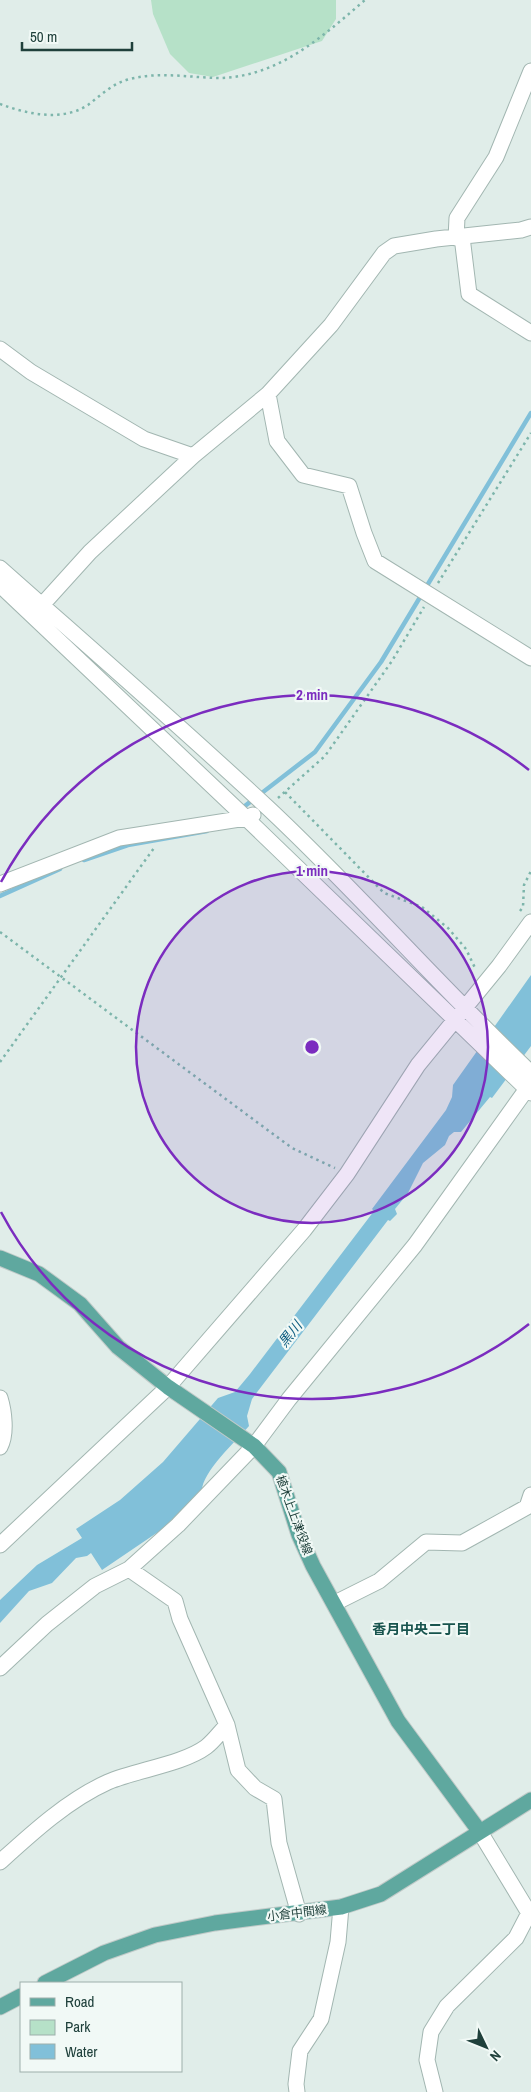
<svg xmlns="http://www.w3.org/2000/svg" width="531" height="2092" font-family="'Archivo Narrow','Noto Sans JP',sans-serif">
  <style>
    .green { fill: #b6e1c8 }
    .water { fill: #81c0d9 }
    .lines { fill: none; stroke-linecap: round; stroke-linejoin: round }
    .stream { stroke: #81c0d9; stroke-width: 4.5 }
    .minor-casing { stroke: #a2b6b1; stroke-width: 17 }
    .major-casing { stroke: #c0cac8; stroke-width: 17 }
    .path { stroke: #7db5ab; stroke-width: 2.5; stroke-dasharray: 2.5 4; stroke-linecap: butt }
    .minor { stroke: #fff; stroke-width: 15 }
    .major { stroke: #5fa89f; stroke-width: 15 }
    .ring { fill: none; stroke: #7b2cbf; stroke-width: 2.5 }
    .labels { text-anchor: middle; stroke-width: 4.5; stroke-linejoin: round; paint-order: stroke }
    .street-label { font-size: 12px; fill: #1f403b; stroke: #f1f9f6 }
    .water-label { font-size: 14px; font-style: italic; fill: #126083; stroke: #f1f9f6 }
    .neighbourhood-label { font-size: 14px; font-weight: bold; fill: #18544e; stroke: #f1f9f6 }
    .centre { fill: #7b2cbf; stroke: #f1f9f6; stroke-width: 2.5 }
    .ring-label { font-size: 15px; text-anchor: middle; font-weight: bold; fill: #7b2cbf; stroke: #f1f9f6; stroke-width: 4.5; stroke-linejoin: round; paint-order: stroke }
  </style>
  <rect width="100%" height="100%" fill="#e0ede9"/>
  <!-- green -->
  <path class="green" d="M 151,0 L 336,0 L 336,19 L 322,41 L 213,77 L 189,73 L 170,54 L 153,14 Z"/>
  <!-- water -->
  <path class="water" d="M 531,975 L 531,1046 L 492,1098 L 490,1097 L 461,1132 L 454,1132 L 449,1136 L 445,1145 L 423,1163 L 408,1193 L 395,1209 L 397,1214 L 390,1221 L 388,1220 L 252,1399 L 247,1416 L 249,1426 C 236,1441 202,1472 202,1491 L 161,1530 L 102,1570 L 91,1553 L 87,1556 L 76,1558 L 52,1583 L 29,1591 L 0,1623 L 0,1600 L 37,1565 L 82,1538 L 76,1529 L 120,1500 L 163,1462 L 218,1398 L 235,1392 L 250,1374 L 374,1211 L 372,1209 L 446,1110 L 452,1097 L 453,1085 Z"/>
  <g class="lines">
    <!-- stream -->
    <path class="stream" d="M 241,809 L 315,752 L 381,662 L 531,413
      M 84,860 L 128,845 L 207,831
      M 0,896 L 60,869"/>
    <defs>
      <path id="minor" d="M 462,237 L 469,294 L 531,333
        M 456,238 L 457,218 L 496,157 L 531,71
        M 0,349 L 31,372 L 144,439 L 193,456
        M 268,394 L 277,441 L 303,475 L 349,486 L 364,533 L 375,561 L 531,658
        M 0,568 C 89,647 180,726 267,807 C 359,893 440,987 531,1073
        M 0,585 L 246,818 L 531,1093
        M 42,605 L 90,552 L 193,456 L 268,394 L 331,325 L 384,253 L 394,246 L 436,239 L 521,230 L 531,227
        M 0,884 L 119,838 L 246,818 L 253,815
        M 0,1398 C 4,1411 7,1434 0,1447
        M 0,1545 L 168,1387 L 304,1230 L 347,1174 L 418,1065 L 499,966 L 531,922
        M 129,1569 L 175,1601 L 180,1619 L 227,1725 L 238,1770 L 255,1788 L 274,1799 L 279,1843 L 299,1914
        M 335,1603 L 379,1581 L 426,1542 L 462,1543 L 527,1507 L 531,1495
        M 0,1668 L 47,1624 L 95,1586 L 129,1569 L 178,1525 L 254,1446 L 289,1399 L 415,1245 L 531,1083
        M 0,1862 C 33,1832 68,1800 108,1782 C 136,1770 183,1764 206,1747 C 214,1741 220,1732 227,1725
        M 297,2092 L 296,2084 L 300,2051 L 321,2019 L 338,1942 L 341,1907
        M 435,2092 L 427,2060 L 431,2032 L 447,2006 L 516,1938 L 529,1913 L 480,1832"/>
      <path id="major" d="M 0,1258 L 39,1274 L 80,1304 L 118,1347 L 168,1387 L 254,1446 L 279,1472 L 299,1535 L 313,1566 L 398,1721 L 480,1832
        M 45,1983 L 104,1953 L 155,1935 L 215,1923 L 341,1907 L 381,1894 L 531,1800
        M 0,2007 L 21,1996"/>
    </defs>
    <!-- minor casing -->
    <use href="#minor" class="minor-casing"/>
    <!-- major casing -->
    <use href="#major" class="major-casing"/>
    <!-- path -->
    <path class="path" d="M 0,104 C 27,114 62,122 88,105 C 101,95 113,83 130,79 C 160,71 191,78 221,78 C 280,76 323,36 365,0
      M 438,583 L 531,433
      M 285,792 L 384,893 L 422,907 L 448,928 L 466,949 L 476,970
      M 278,798 L 325,756 L 392,661 L 424,607
      M 520,911 L 523,907 L 524,885 L 531,871
      M 0,932 L 292,1148 L 335,1168
      M 0,1062 L 154,848"/>
    <!-- minor -->
    <use href="#minor" class="minor"/>
    <!-- major -->
    <use href="#major" class="major"/>
  </g>
  <!-- distance rings -->
  <circle cx="312" cy="1047" r="176" fill="#7b2cbf" fill-opacity=".12"/>
  <g class="ring">
    <circle cx="312" cy="1047" r="176"/>
    <path d="M529 1324A352 352 0 0 1 1 1212M1 882A352 352 0 0 1 529 770"/>
  </g>
  <g class="labels">
    <!-- street labels -->
    <g class="street-label">
      <text transform="translate(294 1515) rotate(70)" y="4">植木上上津役線</text>
      <text transform="translate(297 1913) rotate(-7)" y="4">小倉中間線</text>
    </g>
    <!-- water labels -->
    <g class="water-label">
      <text transform="translate(290 1334) rotate(-52)" y="5">黒川</text>
    </g>
    <!-- neighbourhood labels -->
    <g class="neighbourhood-label">
      <text x="421" y="1634">香月中央二丁目</text>
    </g>
  </g>
  <circle cx="312" cy="1047" r="8" class="centre"/>
  <g class="ring-label">
    <text x="312" y="700">2 min</text>
    <text x="312" y="876">1 min</text>
  </g>
  <!-- legend -->
  <rect x="20" y="1982" width="162" height="90" fill="#f1f9f6" stroke="#9dafab"/>
  <rect x="30" y="1998" width="25" height="8" fill="#5fa89f" stroke="#9dafab"/>
  <text x="65" y="2007" font-size="15" fill="#1f403b">Road</text>
  <rect x="30" y="2020" width="25" height="15" fill="#b6e1c8" stroke="#9dafab"/>
  <text x="65" y="2032" font-size="15" fill="#1f403b">Park</text>
  <rect x="30" y="2044" width="25" height="15" fill="#81c0d9" stroke="#9dafab"/>
  <text x="65" y="2057" font-size="15" fill="#1f403b">Water</text>
  <!-- north arrow -->
  <g transform="translate(486 2047) rotate(133)" stroke="#f1f9f6" stroke-width="4" paint-order="stroke">
  <path d="M0-4L9 19L0 12L-9 19Z" fill="#1f403b"/>
  <text y="-8" font-size="14" font-weight="bold" text-anchor="middle" fill="#1f403b">N</text>
  </g>
  <!-- scale -->
  <path d="M22 42v8h110v-8" fill="none" stroke="#1f403b" stroke-width="2.5"/>
  <text x="30" y="42" font-size="15" fill="#1f403b" stroke="#f1f9f6" stroke-width="4" paint-order="stroke">50 m</text>
</svg>
